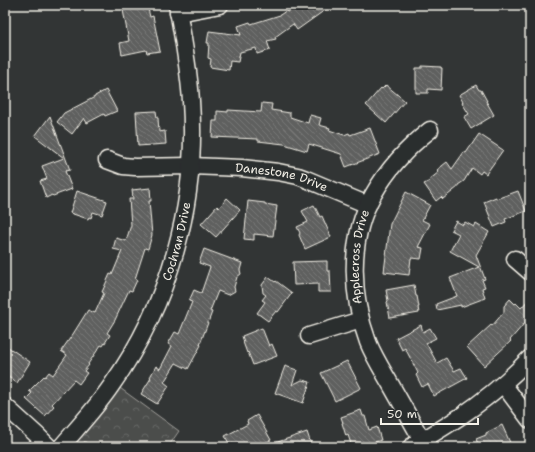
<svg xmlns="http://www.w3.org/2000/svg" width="535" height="452" font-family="'Shantell Sans',sans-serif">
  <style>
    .park { fill: url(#park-crowns); stroke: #a09f9a }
    .building { fill: url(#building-back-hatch); stroke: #f4f1e8 }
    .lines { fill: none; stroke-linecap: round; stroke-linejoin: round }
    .minor-casing { stroke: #f4f1e8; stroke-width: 19 }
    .path { stroke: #f4f1e8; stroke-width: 2.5; stroke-dasharray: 3 3; stroke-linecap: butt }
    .minor { stroke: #2a2d2e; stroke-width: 16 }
    .labels { text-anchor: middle; stroke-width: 3; stroke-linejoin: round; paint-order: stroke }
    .street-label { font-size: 12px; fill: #f4f1e8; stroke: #2a2d2e }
  </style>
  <defs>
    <pattern id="park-crowns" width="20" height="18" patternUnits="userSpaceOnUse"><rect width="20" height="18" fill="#4b4d4c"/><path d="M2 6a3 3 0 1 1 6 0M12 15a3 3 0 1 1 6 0" fill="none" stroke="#666766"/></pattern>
    <pattern id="building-back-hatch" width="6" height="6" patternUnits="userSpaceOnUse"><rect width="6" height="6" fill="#5f605f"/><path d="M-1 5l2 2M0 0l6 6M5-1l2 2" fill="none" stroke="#777776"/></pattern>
  </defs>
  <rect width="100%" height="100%" fill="#323535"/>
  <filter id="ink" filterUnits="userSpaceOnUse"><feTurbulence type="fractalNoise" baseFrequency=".025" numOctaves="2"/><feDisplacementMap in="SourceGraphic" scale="8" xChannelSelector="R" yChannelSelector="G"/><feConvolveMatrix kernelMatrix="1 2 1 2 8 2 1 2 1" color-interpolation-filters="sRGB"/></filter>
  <g filter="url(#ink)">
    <!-- park -->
    <path class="park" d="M 113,383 L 179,431 L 168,447 L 61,447 Z"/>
    <!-- building -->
    <path class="building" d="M 122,5 L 147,5 L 150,17 L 153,16 L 160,51 L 147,53 L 146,50 L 122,55 L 120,43 L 129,41 Z
      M 298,5 L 332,5 L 297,30 L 293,24 L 275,37 L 276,39 L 267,41 L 270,50 L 257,54 L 256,48 L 240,52 L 238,62 L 230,61 L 229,70 L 210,67 L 211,59 L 208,58 L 209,43 L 207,43 L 209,31 L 241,35 L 238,26 L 250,22 L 251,24 L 280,15 L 287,10 L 288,12 Z
      M 422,66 L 441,67 L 441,68 L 442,68 L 441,90 L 428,89 L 428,93 L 416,93 L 416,68 L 422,68 Z
      M 386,85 L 405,101 L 386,123 L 366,105 L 381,88 L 382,89 Z
      M 476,85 L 479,90 L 481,90 L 487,101 L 486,101 L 494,115 L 471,129 L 464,117 L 469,114 L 462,103 L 463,102 L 459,95 Z
      M 106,90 L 117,111 L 105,116 L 104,114 L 87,123 L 84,118 L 72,134 L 57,122 L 64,113 L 95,97 L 95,96 Z
      M 262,103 L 272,104 L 271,110 L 290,113 L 290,117 L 308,123 L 310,115 L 321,118 L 319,125 L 330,128 L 329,130 L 344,135 L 349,133 L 350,135 L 370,128 L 380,154 L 346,167 L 341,154 L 309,144 L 307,151 L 284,144 L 258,141 L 258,139 L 212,137 L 213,121 L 217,121 L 217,111 L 228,112 L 228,110 L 261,112 Z
      M 156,111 L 157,118 L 158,118 L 159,132 L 165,131 L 166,144 L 138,146 L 136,112 Z
      M 50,116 L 70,170 L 65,171 L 72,189 L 53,196 L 52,195 L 46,198 L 40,181 L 47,179 L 42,166 L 64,158 L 35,136 Z
      M 479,134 L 503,150 L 486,174 L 482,171 L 480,174 L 472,168 L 464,181 L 458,185 L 458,187 L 443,199 L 441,197 L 436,201 L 424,184 L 430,181 L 429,180 L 439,172 L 437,170 L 447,162 L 452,169 L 464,152 L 466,153 Z
      M 150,188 L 151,201 L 149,201 L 152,235 L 148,249 L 145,248 L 135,279 L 137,280 L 132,291 L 129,290 L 115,320 L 107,333 L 110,335 L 103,346 L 101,345 L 88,364 L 89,365 L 84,371 L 87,373 L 79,384 L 74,380 L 52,404 L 54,406 L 45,416 L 26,399 L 32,393 L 29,391 L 44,376 L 45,377 L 49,372 L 53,375 L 67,355 L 61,351 L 73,334 L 88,310 L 95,313 L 104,293 L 102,292 L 110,274 L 112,275 L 122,251 L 113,249 L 116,238 L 126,241 L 131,225 L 129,199 L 133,199 L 132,190 Z
      M 77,191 L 107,201 L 102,215 L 93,212 L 91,218 L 89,217 L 88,219 L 70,213 Z
      M 518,191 L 526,211 L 505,219 L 506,222 L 494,227 L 484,202 L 496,197 L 496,199 Z
      M 406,192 L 430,205 L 422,220 L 430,224 L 418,247 L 423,248 L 421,259 L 411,258 L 409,275 L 384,272 L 390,224 Z
      M 227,198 L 240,210 L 216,237 L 201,224 L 217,206 L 219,208 Z
      M 248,201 L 265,203 L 265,204 L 277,206 L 273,236 L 254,234 L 254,240 L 244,239 Z
      M 314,205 L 320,217 L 322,216 L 331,237 L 305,249 L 299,235 L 300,233 L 297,227 L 308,222 L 302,211 Z
      M 456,221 L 463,225 L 465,222 L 474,227 L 476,224 L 489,232 L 476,255 L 485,279 L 482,280 L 485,287 L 482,288 L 485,298 L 461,307 L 461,305 L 437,310 L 436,304 L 457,296 L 450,278 L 479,267 L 450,251 L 459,234 L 451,230 Z
      M 204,249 L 242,263 L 240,270 L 241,274 L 237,277 L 234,287 L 235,291 L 228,295 L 218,291 L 210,311 L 212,312 L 200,344 L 201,345 L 188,369 L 176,363 L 164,382 L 169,386 L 157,404 L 141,394 L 151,378 L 150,377 L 156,366 L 160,369 L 172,346 L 168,344 L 175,332 L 179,334 L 192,302 L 189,301 L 194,290 L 201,293 L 210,267 L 199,263 Z
      M 327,261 L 327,271 L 330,271 L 331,292 L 318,292 L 318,284 L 294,285 L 293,262 Z
      M 268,277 L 275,282 L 276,281 L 292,293 L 278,312 L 276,311 L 268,321 L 257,313 L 265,302 L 262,300 L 266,295 L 263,293 L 262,285 Z
      M 414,285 L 416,296 L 417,296 L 419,307 L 418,307 L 419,313 L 390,318 L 387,302 L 388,301 L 386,290 Z
      M 530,298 L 530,317 L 510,340 L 511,341 L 484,366 L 467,347 L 491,325 L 492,326 L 504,312 L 504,306 L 510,299 L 515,304 L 516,303 L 521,308 Z
      M 421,325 L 423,332 L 430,328 L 436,338 L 426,343 L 437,363 L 446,358 L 454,371 L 461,368 L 467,378 L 434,396 L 428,384 L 422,387 L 416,375 L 418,373 L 405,348 L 402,350 L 396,338 Z
      M 262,328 L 269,346 L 272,344 L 277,356 L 253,365 L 248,352 L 247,353 L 243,342 L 244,342 L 242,336 Z
      M 5,345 L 30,362 L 17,383 L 5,375 Z
      M 347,361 L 361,388 L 335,401 L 321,373 Z
      M 285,366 L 297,370 L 292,385 L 302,380 L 310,382 L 303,403 L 275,393 Z
      M 361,410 L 363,416 L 365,416 L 369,430 L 377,427 L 381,440 L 362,447 L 352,447 L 348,435 L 346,436 L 342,423 L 343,423 L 341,417 Z
      M 257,415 L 271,440 L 257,447 L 231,447 L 225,436 L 248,424 L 247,421 Z
      M 502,425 L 512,447 L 479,447 L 476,439 L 486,435 L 486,433 Z
      M 307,432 L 312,447 L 270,447 L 269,445 Z"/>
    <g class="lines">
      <defs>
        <g id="minor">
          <path d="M 178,13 L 220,5"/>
          <path id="s1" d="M 107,160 L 123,166 L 135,167 L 191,166 L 242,168 L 278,172 L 298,176 L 306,179 L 368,205"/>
          <path d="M 515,259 L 530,272"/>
          <path d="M 309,336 L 361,320"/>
          <path d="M 503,384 L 530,420"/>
          <path d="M 5,406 L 37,435 L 49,447"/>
          <path id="s2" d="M 422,440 C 412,422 401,403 391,385 C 383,371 374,357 368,342 C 351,296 348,239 373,195 C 387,170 407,148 430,130"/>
          <path id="s3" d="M 61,447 C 78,427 96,408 111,386 C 170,303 198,202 191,101 C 189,69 183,37 177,5"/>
          <path d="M 411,447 C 428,437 445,427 461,416 C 486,399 509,380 530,358"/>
        </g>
      </defs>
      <!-- minor casing -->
      <use href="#minor" class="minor-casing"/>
      <!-- path -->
      <path class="path" d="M 84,442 L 88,447"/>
      <!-- minor -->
      <use href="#minor" class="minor"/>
    </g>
  </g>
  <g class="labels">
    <!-- street labels -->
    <g class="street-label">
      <text dy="4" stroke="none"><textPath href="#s1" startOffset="177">Danestone Drive</textPath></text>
      <text dy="4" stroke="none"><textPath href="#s3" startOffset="239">Cochran Drive</textPath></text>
      <text dy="4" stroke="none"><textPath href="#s2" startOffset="199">Applecross Drive</textPath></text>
    </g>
  </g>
  <!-- margin -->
  <rect width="535" height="452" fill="none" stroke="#2a2d2e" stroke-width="20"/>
  <rect x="10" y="10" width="515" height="432" fill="none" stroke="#f4f1e8" stroke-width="1.5" filter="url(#ink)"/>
  <!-- scale -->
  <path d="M381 418v6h97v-6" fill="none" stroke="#f4f1e8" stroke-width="2"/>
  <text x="387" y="418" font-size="12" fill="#f4f1e8" stroke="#2a2d2e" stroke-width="3" paint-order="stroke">50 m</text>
</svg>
